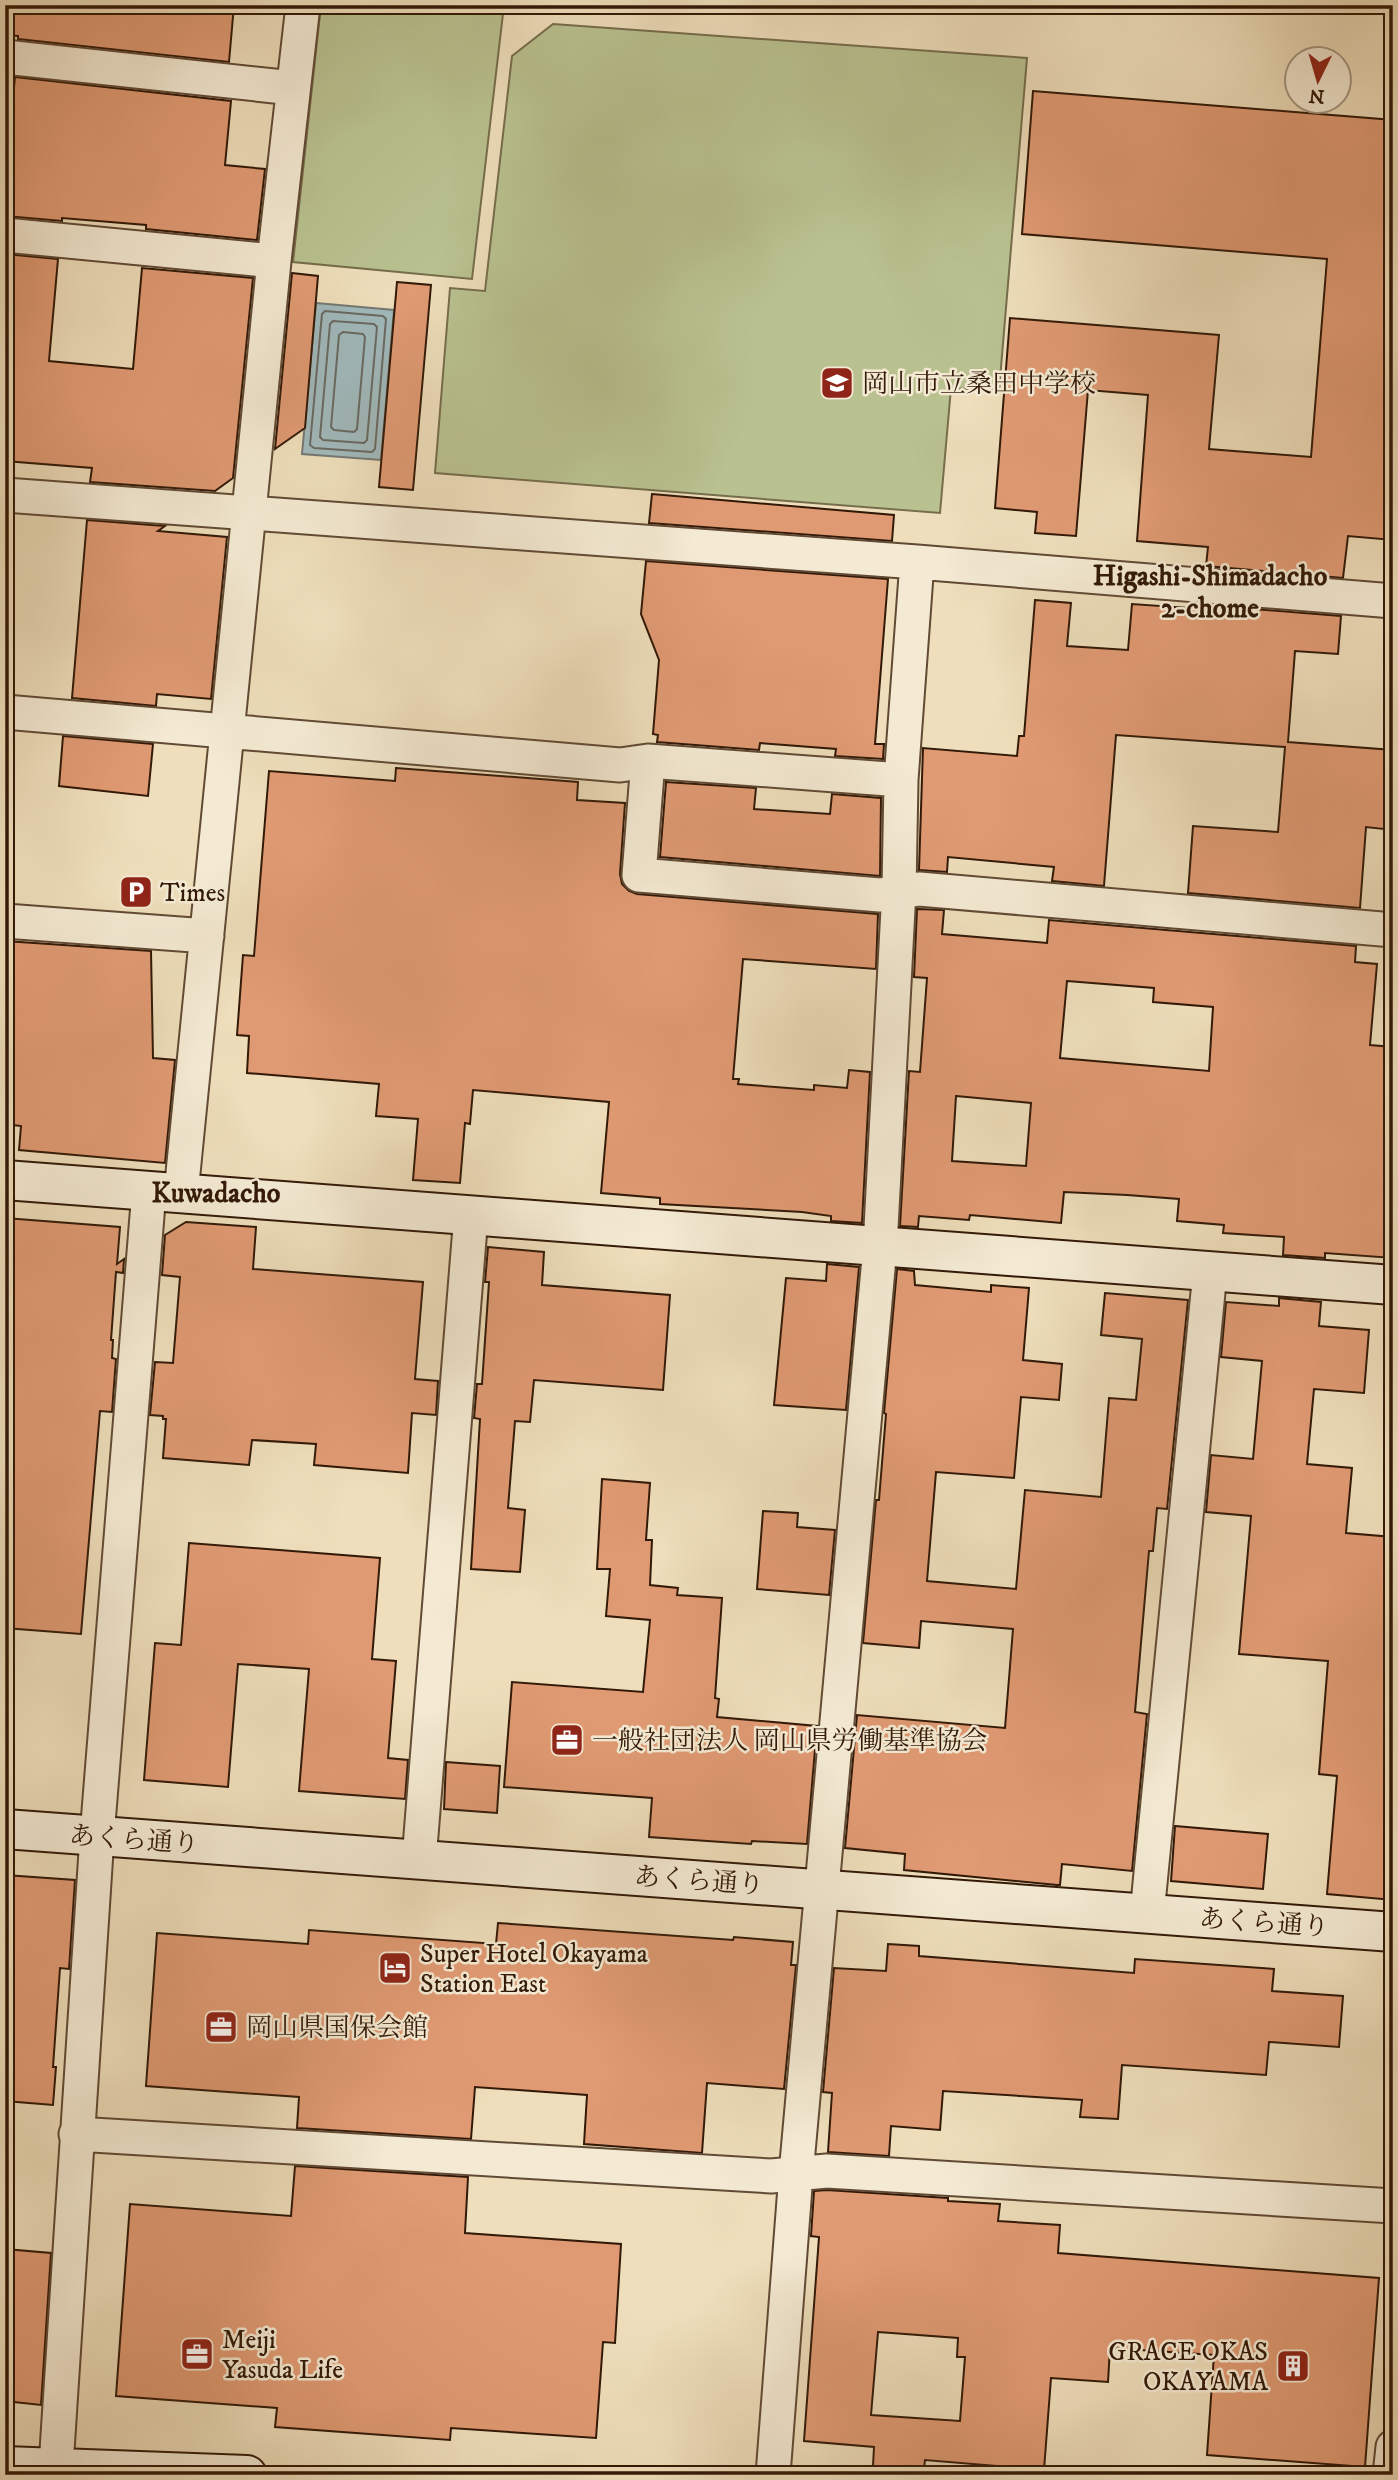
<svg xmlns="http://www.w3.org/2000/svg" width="1398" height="2480" font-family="'IM FELL DW Pica','Noto Serif JP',serif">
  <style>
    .green { fill: #b9c190; stroke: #766d4c; stroke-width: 2 }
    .water { fill: #a0b9bc; stroke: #747974; stroke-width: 2 }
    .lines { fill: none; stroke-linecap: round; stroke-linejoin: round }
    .shore { stroke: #696962; stroke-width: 2 }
    .building { fill: #e09a73; stroke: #321907; stroke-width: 2; fill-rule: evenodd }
    .street-casing { stroke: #614a34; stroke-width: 37 }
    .secondary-casing { stroke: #321907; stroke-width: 42 }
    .street { stroke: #f4ead3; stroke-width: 33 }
    .secondary { stroke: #f4ead3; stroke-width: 38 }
    .labels { text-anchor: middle; stroke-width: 5; stroke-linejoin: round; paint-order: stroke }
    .poi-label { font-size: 26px; fill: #321907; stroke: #f4ead3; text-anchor: start }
    .street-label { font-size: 26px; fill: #321907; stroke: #f4ead3 }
    .neighbourhood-label { font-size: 28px; font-weight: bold; fill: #321907; stroke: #f4ead3 }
  </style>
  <rect width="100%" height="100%" fill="#eedebb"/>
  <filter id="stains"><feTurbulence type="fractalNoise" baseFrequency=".00286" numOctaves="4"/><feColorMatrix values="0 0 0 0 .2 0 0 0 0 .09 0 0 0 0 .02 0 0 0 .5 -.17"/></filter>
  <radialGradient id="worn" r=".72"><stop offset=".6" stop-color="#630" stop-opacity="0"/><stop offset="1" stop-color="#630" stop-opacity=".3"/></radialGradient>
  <!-- green -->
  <path class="green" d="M 321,5 L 504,5 L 472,279 L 293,262 Z
    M 553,24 L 1027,58 L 999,391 L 951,388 L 940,513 L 435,473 L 450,288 L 485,291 L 512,56 Z"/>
  <!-- water -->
  <path class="water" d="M 316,303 L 394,310 L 381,460 L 302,454 Z"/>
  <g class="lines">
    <!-- shore -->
    <path class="shore" d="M 325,311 L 383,316 L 386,319 L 375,449 L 372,452 L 314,448 L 310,445 L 322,314 Z
      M 333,321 L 374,324 L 377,327 L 367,440 L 364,443 L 323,440 L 320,437 L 330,324 Z
      M 343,332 L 363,334 L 365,337 L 357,429 L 354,432 L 334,430 L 331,427 L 339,335 Z"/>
  </g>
  <!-- building -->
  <path class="building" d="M 9,5 L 234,5 L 229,62 L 18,39 L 18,36 L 6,35 Z
    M 15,77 L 231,101 L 225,165 L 265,169 L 257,240 L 146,229 L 146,225 L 62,218 L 62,221 L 5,216 L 5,159 L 7,159 Z
    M 1033,91 L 1393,120 L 1393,540 L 1348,536 L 1343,578 L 1206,566 L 1208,547 L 1137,541 L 1148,395 L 1088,390 L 1076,536 L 1035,533 L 1037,512 L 995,508 L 1010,318 L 1219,335 L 1209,449 L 1311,457 L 1327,259 L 1022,234 Z
    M 5,254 L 58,259 L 49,361 L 133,369 L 142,268 L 253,278 L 233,478 L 215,491 L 90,482 L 92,468 L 5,461 Z
    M 292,273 L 318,276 L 305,428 L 275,449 Z
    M 397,282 L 431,285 L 413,490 L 379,487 Z
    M 652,494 L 894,515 L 892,541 L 649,523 Z
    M 87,520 L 165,526 L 158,531 L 227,537 L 211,699 L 157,694 L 156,706 L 72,698 Z
    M 646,561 L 888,579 L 875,744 L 884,744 L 883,759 L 835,756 L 836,749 L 760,743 L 759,750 L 657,742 L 658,735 L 653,734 L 659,660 L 641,614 Z
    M 1035,600 L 1071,603 L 1067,646 L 1128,650 L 1132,604 L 1203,609 L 1203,605 L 1341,616 L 1338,654 L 1295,651 L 1288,742 L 1393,750 L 1393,830 L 1366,827 L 1360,908 L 1188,893 L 1193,826 L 1278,832 L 1285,747 L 1116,735 L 1104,886 L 1052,881 L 1054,867 L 948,857 L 947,872 L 919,870 L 923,748 L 1017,756 L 1019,736 L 1024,736 Z
    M 63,736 L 153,744 L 148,796 L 59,786 Z
    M 396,768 L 578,782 L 577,800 L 625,803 L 620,874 L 622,884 L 629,891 L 637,894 L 878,914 L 876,969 L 743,959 L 733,1079 L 739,1079 L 738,1084 L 814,1090 L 814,1085 L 847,1088 L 849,1070 L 870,1072 L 862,1223 L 831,1221 L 831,1216 L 802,1212 L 660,1204 L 660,1198 L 601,1193 L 609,1102 L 473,1090 L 470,1124 L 465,1123 L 460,1183 L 413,1180 L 418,1119 L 376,1116 L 379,1084 L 247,1073 L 249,1036 L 237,1035 L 243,955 L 254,956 L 269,771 L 395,781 Z
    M 666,782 L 756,788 L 754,809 L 830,814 L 832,794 L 881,798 L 880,876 L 660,857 Z
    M 917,909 L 944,910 L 942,934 L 1047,943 L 1049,920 L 1356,946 L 1355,962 L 1377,964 L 1370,1045 L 1393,1047 L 1393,1258 L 1325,1253 L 1325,1258 L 1283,1255 L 1284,1237 L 1223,1233 L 1224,1225 L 1177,1221 L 1179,1199 L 1127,1195 L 1064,1192 L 1061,1223 L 970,1215 L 969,1220 L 919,1216 L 918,1227 L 900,1226 L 909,1071 L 920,1072 L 927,978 L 914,977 ZM 1067,981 L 1154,988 L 1153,1002 L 1213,1007 L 1209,1071 L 1060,1058 ZM 956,1096 L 1031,1103 L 1026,1166 L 952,1161 Z
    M 5,941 L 151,951 L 153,1058 L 175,1060 L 165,1163 L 19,1150 L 21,1126 L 5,1124 Z
    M 5,1218 L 120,1227 L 117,1264 L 124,1259 L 123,1273 L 116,1272 L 111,1340 L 113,1340 L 112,1358 L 116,1359 L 112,1412 L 100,1411 L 81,1634 L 5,1628 Z
    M 186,1222 L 256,1227 L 253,1269 L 423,1282 L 415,1379 L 438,1381 L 436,1415 L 412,1413 L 408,1473 L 314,1465 L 316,1444 L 252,1440 L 249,1465 L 163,1458 L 166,1419 L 163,1419 L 163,1416 L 150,1415 L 155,1362 L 173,1363 L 180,1277 L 162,1275 L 165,1235 Z
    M 488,1247 L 544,1252 L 542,1285 L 670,1295 L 663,1390 L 534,1380 L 530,1422 L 515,1421 L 508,1508 L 525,1510 L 520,1572 L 471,1569 L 480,1419 L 474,1418 L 477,1384 L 482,1384 L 489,1282 L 485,1282 Z
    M 827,1264 L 859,1267 L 846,1410 L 774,1405 L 786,1278 L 826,1281 Z
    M 897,1269 L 914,1271 L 915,1285 L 991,1292 L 991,1285 L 1029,1288 L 1023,1360 L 1062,1364 L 1059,1400 L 1021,1397 L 1014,1478 L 936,1472 L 927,1581 L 1016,1589 L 1025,1490 L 1101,1497 L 1109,1398 L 1136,1400 L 1142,1339 L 1101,1335 L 1105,1293 L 1188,1300 L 1167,1509 L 1157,1508 L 1153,1551 L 1149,1551 L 1135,1712 L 1147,1714 L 1132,1871 L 1062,1864 L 1060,1885 L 1057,1885 L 904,1870 L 905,1854 L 845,1848 L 857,1715 L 1005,1728 L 1013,1629 L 921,1621 L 919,1648 L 863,1643 L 876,1500 L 879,1500 L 886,1414 L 884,1413 Z
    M 1279,1298 L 1321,1302 L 1319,1326 L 1369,1330 L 1364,1393 L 1314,1389 L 1307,1464 L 1352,1468 L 1346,1533 L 1393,1537 L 1393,1900 L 1327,1894 L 1337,1776 L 1319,1774 L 1328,1661 L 1239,1654 L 1251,1516 L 1206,1512 L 1211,1455 L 1253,1459 L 1262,1361 L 1221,1357 L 1226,1302 L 1279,1306 Z
    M 602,1479 L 650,1483 L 646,1540 L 652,1540 L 650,1585 L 678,1588 L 677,1595 L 722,1598 L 715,1698 L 719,1699 L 717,1717 L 817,1726 L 807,1844 L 752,1841 L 751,1844 L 649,1837 L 652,1798 L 504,1787 L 512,1682 L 643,1692 L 650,1620 L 606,1616 L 610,1569 L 597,1569 Z
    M 763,1511 L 798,1513 L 797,1527 L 835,1530 L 829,1595 L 757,1589 Z
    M 189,1543 L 380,1558 L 372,1659 L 396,1661 L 388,1758 L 408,1760 L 405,1799 L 299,1791 L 309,1669 L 238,1664 L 228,1787 L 144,1780 L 155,1643 L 181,1645 Z
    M 446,1762 L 500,1766 L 497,1813 L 444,1809 Z
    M 1175,1826 L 1268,1834 L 1263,1889 L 1171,1881 Z
    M 5,1875 L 75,1880 L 69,1969 L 60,1968 L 53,2067 L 56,2067 L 53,2105 L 5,2101 Z
    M 498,1923 L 733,1940 L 734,1937 L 793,1942 L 791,1965 L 796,1965 L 784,2089 L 707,2083 L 702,2153 L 584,2144 L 587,2095 L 475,2087 L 471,2139 L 297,2128 L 299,2097 L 146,2086 L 157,1933 L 308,1944 L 309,1930 L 496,1944 Z
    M 888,1944 L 919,1946 L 919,1956 L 1134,1973 L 1135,1959 L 1274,1969 L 1272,1991 L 1343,1996 L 1339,2047 L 1269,2042 L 1266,2075 L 1122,2065 L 1118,2119 L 1080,2117 L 1082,2100 L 943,2091 L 940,2130 L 891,2126 L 889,2156 L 828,2152 L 832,2093 L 823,2092 L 834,1968 L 886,1971 Z
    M 295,2166 L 468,2177 L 465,2233 L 621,2244 L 615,2343 L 603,2342 L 596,2438 L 451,2428 L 450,2440 L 275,2427 L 277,2408 L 116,2396 L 130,2204 L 291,2216 Z
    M 827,2190 L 948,2198 L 948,2201 L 1000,2204 L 998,2221 L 1060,2225 L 1058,2253 L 1379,2278 L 1365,2467 L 1207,2455 L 1214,2355 L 1110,2348 L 1108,2382 L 1051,2378 L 1044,2470 L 925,2460 L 924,2470 L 873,2466 L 874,2447 L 804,2441 L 819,2237 L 811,2236 L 814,2191 ZM 878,2332 L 958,2338 L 957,2357 L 965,2357 L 960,2421 L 871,2415 Z
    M 5,2249 L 51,2253 L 41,2405 L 5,2401 Z"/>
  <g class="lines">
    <defs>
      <path id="street" d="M 5,57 L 293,88
        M 5,235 L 274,261
        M 5,495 L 917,562 L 1393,601
        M 5,712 L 620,765 L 648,761 L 901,780
        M 648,761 L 639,875 L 880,895 L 919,889 L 1393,930
        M 5,921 L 207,936
        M 181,1193 L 274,261 L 303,5
        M 419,1860 L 471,1215
        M 1147,1914 L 1210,1272
        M 76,2134 L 771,2176 L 827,2171 L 1393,2206
        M 56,2466 L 97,1836 L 149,1191
        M 773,2475 L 796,2174 L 880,1247 L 899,890 L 901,780 L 917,562
        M 1390,2475 L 1393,2447"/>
      <path id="secondary" d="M 5,1180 L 1393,1285
        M 5,1829 L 1393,1932
        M 5,2466 L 247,2475"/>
    </defs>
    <!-- street casing -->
    <use href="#street" class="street-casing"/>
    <!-- secondary casing -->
    <use href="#secondary" class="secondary-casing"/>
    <!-- street -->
    <use href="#street" class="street"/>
    <!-- secondary -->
    <use href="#secondary" class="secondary"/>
  </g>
  <!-- icons -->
  <defs>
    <symbol id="school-square" viewBox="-11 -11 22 22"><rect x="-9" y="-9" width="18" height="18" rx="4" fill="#8f2418" stroke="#f4ead3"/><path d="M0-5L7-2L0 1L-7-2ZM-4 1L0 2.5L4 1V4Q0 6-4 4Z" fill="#fff"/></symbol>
    <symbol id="parking-square" viewBox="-11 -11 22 22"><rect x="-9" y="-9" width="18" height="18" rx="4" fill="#8f2418" stroke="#f4ead3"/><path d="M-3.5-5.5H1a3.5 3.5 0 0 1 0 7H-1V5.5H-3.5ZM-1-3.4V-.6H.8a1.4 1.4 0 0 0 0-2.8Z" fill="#fff"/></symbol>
    <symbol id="office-square" viewBox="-11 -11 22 22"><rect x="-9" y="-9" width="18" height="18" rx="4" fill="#8f2418" stroke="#f4ead3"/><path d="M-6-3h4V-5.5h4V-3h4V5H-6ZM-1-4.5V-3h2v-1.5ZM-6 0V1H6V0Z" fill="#fff"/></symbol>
    <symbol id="hotel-square" viewBox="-11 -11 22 22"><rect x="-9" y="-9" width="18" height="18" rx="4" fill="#8f2418" stroke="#f4ead3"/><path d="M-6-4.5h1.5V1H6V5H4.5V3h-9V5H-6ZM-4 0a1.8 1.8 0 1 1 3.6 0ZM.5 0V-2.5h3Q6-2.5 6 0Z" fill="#fff"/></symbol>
    <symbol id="building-square" viewBox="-11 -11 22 22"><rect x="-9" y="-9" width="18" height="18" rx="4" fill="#8f2418" stroke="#f4ead3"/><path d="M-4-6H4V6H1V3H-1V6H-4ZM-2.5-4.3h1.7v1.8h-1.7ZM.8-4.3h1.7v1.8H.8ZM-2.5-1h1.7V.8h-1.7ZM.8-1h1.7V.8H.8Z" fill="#fff"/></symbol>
  </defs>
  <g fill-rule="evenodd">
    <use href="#school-square" x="818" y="364" width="38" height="38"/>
    <use href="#parking-square" x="117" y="873" width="38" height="38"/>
    <use href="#office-square" x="548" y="1721" width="38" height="38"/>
    <use href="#hotel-square" x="376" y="1949" width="38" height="38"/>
    <use href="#office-square" x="202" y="2008" width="38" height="38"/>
    <use href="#office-square" x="178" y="2335" width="38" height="38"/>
    <use href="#building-square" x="1274" y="2347" width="38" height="38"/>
  </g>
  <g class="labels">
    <!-- poi labels -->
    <g class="poi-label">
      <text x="862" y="392">岡山市立桑田中学校</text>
      <text x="160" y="901">Times</text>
      <text x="592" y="1749">一般社団法人 岡山県労働基準協会</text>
      <text x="420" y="1962">Super Hotel Okayama<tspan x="420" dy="30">Station East</tspan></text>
      <text x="246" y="2036">岡山県国保会館</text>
      <text x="222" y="2348">Meiji<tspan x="222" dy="30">Yasuda Life</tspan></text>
      <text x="1268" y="2360" text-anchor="end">GRACE OKAS<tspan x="1268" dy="30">OKAYAMA</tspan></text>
    </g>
    <!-- street labels -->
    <g class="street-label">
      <text transform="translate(134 1839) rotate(4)" y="9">あくら通り</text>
      <text transform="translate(699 1880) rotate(4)" y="9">あくら通り</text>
      <text transform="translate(1264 1922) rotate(4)" y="9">あくら通り</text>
    </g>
    <!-- neighbourhood labels -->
    <g class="neighbourhood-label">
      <text x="1210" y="585">Higashi-Shimadacho<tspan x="1210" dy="32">2-chome</tspan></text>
      <text x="216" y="1202">Kuwadacho</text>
    </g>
  </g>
  <!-- margin -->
  <rect width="1398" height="2480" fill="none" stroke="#eedebb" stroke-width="28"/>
  <rect x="7" y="7" width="1384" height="2466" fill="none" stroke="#321907" stroke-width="3.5"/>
  <rect x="14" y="14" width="1370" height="2452" fill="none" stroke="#321907" stroke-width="2"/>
  <!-- north arrow -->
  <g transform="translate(1318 80) rotate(185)"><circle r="33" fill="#f4ead3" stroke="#a69681" stroke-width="2"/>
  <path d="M0-5L12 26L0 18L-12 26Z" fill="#8f2418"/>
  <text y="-10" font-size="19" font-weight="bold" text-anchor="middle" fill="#321907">N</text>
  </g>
  <rect width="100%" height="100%" filter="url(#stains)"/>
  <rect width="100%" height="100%" fill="url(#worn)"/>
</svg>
